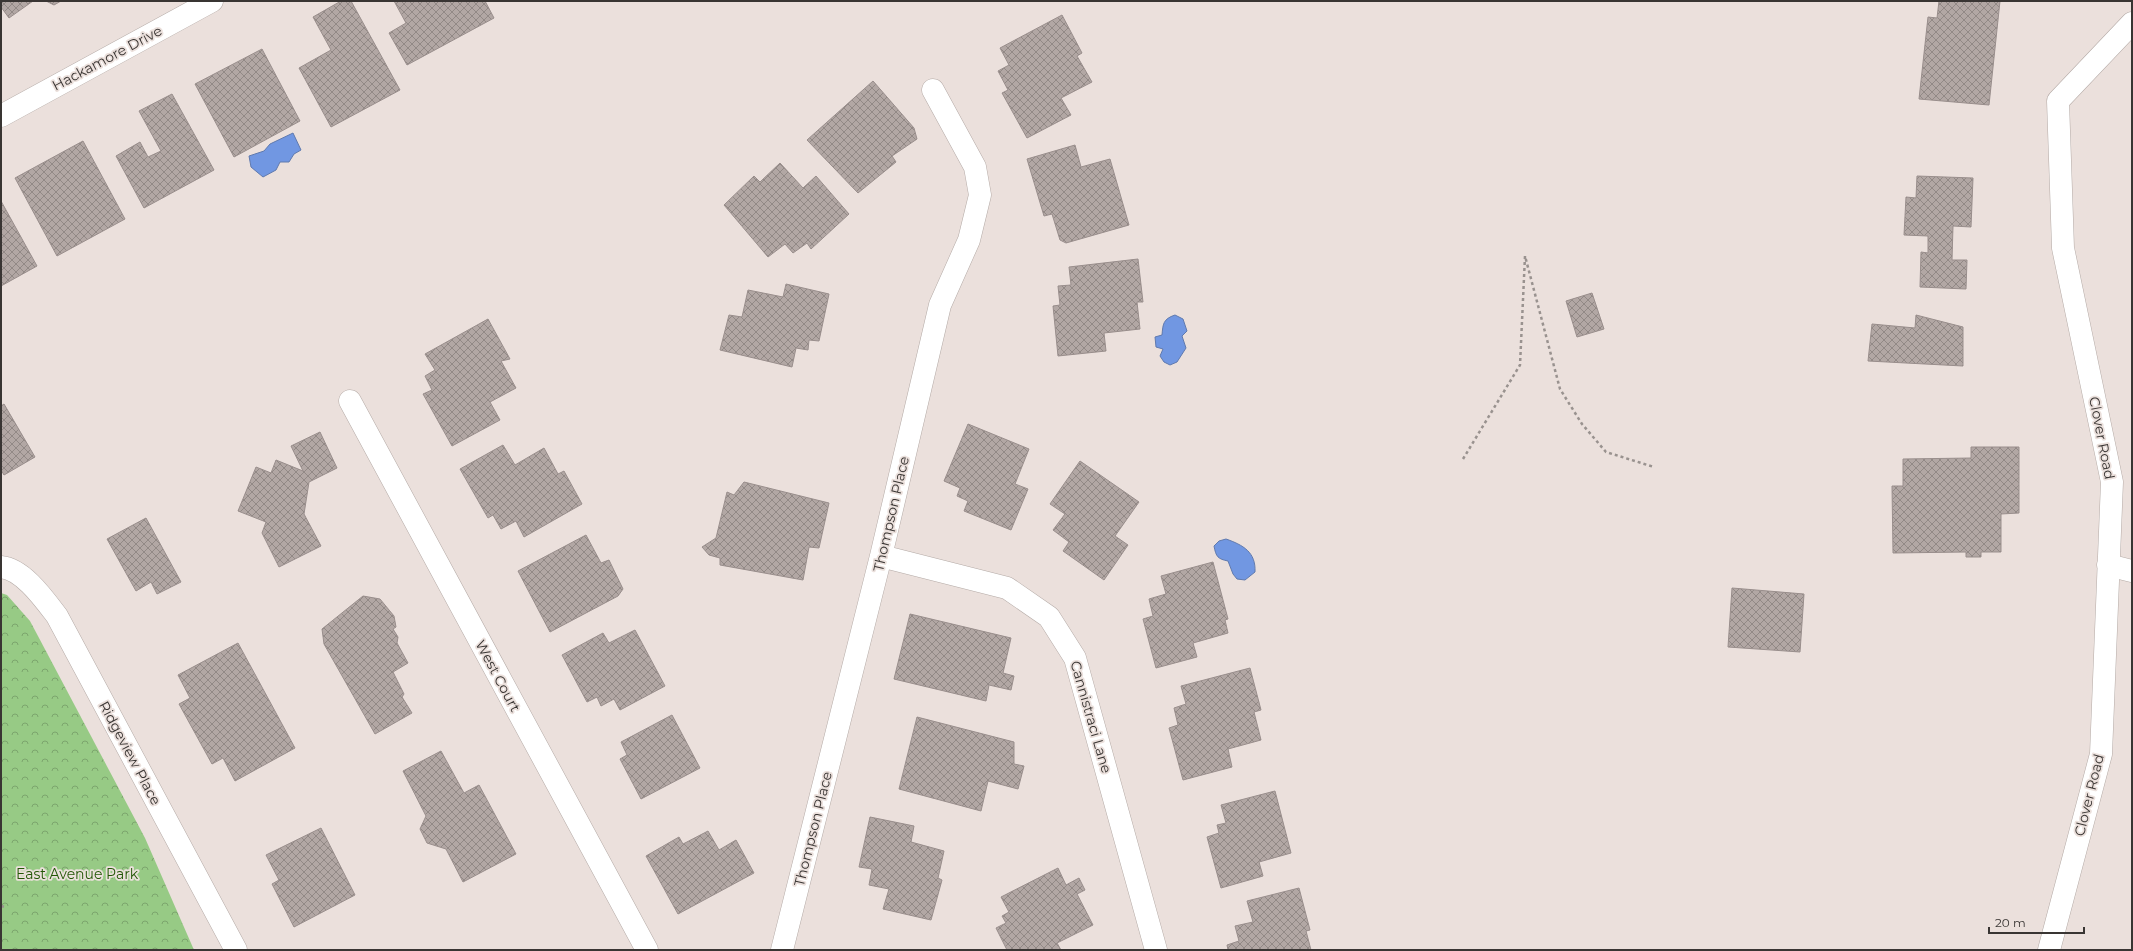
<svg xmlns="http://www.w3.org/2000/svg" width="2133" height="951" font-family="Montserrat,sans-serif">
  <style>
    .park { fill: url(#park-crowns) }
    .water { fill: #7197e2; stroke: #607aae }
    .building { fill: url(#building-cross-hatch); stroke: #998e8c }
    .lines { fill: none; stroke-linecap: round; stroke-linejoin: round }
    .minor-casing { stroke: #b4aaa6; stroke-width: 23 }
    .path { stroke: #99928f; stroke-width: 2.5; stroke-dasharray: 3 3; stroke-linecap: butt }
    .minor { stroke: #fff; stroke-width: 22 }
    .labels { text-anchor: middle; stroke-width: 3.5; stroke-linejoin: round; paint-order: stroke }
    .street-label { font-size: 14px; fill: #393533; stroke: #ebe0dc }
    .park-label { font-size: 14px; fill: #235706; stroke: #ebe0dc }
  </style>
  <defs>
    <pattern id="park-crowns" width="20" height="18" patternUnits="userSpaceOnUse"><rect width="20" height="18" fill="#97ca85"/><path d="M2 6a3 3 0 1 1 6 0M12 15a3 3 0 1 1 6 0" fill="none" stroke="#7ca56d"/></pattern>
    <pattern id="building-cross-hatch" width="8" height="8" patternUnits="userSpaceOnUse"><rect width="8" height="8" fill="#b2a7a4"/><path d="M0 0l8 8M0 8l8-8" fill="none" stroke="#928986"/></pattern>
  </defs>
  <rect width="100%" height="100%" fill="#ebe0dc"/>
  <!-- park -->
  <path class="park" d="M 1,593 L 7,595 L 30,621 L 145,838 L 194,950 L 1,950 Z"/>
  <!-- water -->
  <path class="water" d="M 293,133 L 301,150 L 294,154 L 289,162 L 280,162 L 276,170 L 263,177 L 251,167 L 249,156 L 264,151 L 270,144 Z
    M 1175,315 L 1183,319 L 1187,331 L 1182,336 L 1186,348 L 1177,362 L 1170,365 L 1164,362 L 1160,356 L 1163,349 L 1156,347 L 1155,337 L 1162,335 C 1163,324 1163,319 1175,315 Z
    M 1226,539 C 1243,545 1256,552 1255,572 L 1245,580 L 1237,579 L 1233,574 L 1228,561 C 1218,559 1216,557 1214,546 L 1219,541 Z"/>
  <!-- building -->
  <path class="building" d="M 1,1 L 33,1 L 9,18 L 1,7 Z
    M 46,1 L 61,1 L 54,5 Z
    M 341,1 L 351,1 L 400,90 L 331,127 L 299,68 L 331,50 L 313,17 Z
    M 394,1 L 485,1 L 494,18 L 407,65 L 389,33 L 406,23 Z
    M 1939,1 L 2000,1 L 1989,105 L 1919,99 L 1928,17 L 1937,18 Z
    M 1062,15 L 1082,53 L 1077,56 L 1092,82 L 1061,98 L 1071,115 L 1027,138 L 1002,93 L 1008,90 L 998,71 L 1009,65 L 1000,48 Z
    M 262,49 L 300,121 L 234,157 L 195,84 Z
    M 873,81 L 914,128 L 917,139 L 892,156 L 896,162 L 858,193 L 807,140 Z
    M 172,94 L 214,170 L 144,208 L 116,156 L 140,142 L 148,157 L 161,151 L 139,111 Z
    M 83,141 L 125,219 L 57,256 L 15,178 Z
    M 1075,145 L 1081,167 L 1110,159 L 1129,225 L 1066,243 L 1060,240 L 1052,214 L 1044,216 L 1027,159 Z
    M 780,163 L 803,188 L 816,176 L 849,214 L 811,249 L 807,243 L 793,253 L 785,244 L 768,257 L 724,205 L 754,176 L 760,182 Z
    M 1917,176 L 1973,178 L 1971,227 L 1953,226 L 1952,260 L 1967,260 L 1966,289 L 1920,287 L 1921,252 L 1928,253 L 1928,236 L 1904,235 L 1906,197 L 1916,198 Z
    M 1,201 L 37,266 L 1,286 Z
    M 1138,259 L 1143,302 L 1137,302 L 1140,329 L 1104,333 L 1106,351 L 1058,356 L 1053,306 L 1060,305 L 1058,286 L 1071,285 L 1069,267 Z
    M 786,284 L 829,294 L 819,341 L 809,340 L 808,350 L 796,348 L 792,367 L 720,350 L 729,315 L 742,317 L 748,290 L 783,297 Z
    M 1592,293 L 1604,329 L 1577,337 L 1566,301 Z
    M 1916,315 L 1963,327 L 1963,366 L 1868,361 L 1872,324 L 1915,328 Z
    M 488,319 L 510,359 L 501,361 L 516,388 L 490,402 L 500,420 L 452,446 L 423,394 L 432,390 L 425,376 L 435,370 L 425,354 Z
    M 4,404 L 35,457 L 4,475 L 1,470 L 1,406 Z
    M 968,424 L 1029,449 L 1015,484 L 1028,489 L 1011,530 L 964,511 L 968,501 L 957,496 L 960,488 L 944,481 Z
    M 320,432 L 337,468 L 309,482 L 304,514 L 321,546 L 279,567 L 262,533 L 266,522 L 238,511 L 256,467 L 271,473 L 276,460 L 303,471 L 291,446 Z
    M 503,445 L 515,465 L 544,448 L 558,474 L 564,471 L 582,504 L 524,537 L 516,521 L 501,529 L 493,515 L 488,518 L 460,469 Z
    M 1971,447 L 2019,447 L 2019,513 L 2001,514 L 2001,552 L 1981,552 L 1981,557 L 1966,557 L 1966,552 L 1893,553 L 1892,486 L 1903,486 L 1903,459 L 1971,458 Z
    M 1080,461 L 1139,502 L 1115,536 L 1128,545 L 1104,580 L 1063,551 L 1069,542 L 1053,530 L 1065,514 L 1050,504 Z
    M 744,482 L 829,503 L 819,548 L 809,547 L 803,580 L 720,565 L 720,558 L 709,555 L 702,547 L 716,538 L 727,492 L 734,495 Z
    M 146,518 L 181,582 L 157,594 L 151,582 L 136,591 L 107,539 Z
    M 586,535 L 601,563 L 609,560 L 623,589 L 618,596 L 550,632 L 518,571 Z
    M 1213,562 L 1228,619 L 1225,620 L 1228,633 L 1193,643 L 1197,657 L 1156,668 L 1143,619 L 1153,616 L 1149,599 L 1166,594 L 1161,576 Z
    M 1732,588 L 1804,594 L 1800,652 L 1728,647 Z
    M 363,596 L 380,599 L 394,616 L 396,627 L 393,629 L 398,637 L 397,643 L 408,663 L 393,672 L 404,694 L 402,697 L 412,713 L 375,734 L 324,644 L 322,629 Z
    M 910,614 L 1011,638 L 1003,673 L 1014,676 L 1011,690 L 989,685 L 986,701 L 894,679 Z
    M 635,630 L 665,686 L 620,710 L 614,699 L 601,706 L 597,697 L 587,702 L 562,655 L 603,633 L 609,643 Z
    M 238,643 L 295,748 L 235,781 L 223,758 L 212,764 L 179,704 L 190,698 L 178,675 Z
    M 1250,668 L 1261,710 L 1254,712 L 1261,740 L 1228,749 L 1232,767 L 1183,780 L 1169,728 L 1178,725 L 1174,708 L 1186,704 L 1181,686 Z
    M 672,715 L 700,768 L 641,799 L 620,759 L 627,755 L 621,742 Z
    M 917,717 L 1014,742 L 1014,764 L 1024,766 L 1018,789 L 988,781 L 981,811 L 899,789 Z
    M 441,751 L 464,793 L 479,785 L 516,854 L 463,882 L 446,849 L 427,843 L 420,829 L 426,816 L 403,771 Z
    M 1275,791 L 1291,853 L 1259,862 L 1263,876 L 1221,888 L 1207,837 L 1219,833 L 1217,825 L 1226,823 L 1221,805 Z
    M 870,817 L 914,826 L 911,842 L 944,851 L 938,878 L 942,880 L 931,920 L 883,909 L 889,889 L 869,885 L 872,869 L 859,867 Z
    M 321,828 L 355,895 L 294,927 L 272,884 L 279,880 L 266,855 Z
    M 708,831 L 719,850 L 736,840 L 754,873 L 678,914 L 646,856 L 679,837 L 683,844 Z
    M 1058,868 L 1066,885 L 1079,878 L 1085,890 L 1077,894 L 1093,925 L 1057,943 L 1061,950 L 1007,950 L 996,928 L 1006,923 L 1002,916 L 1009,912 L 1001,897 Z
    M 1299,888 L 1310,930 L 1306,931 L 1311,950 L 1228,950 L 1227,945 L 1239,941 L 1235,926 L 1253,922 L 1247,901 Z"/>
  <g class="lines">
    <defs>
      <path id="minor" d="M 1,116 L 212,1
        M 350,401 L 647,950
        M 881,556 L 1007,588 L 1049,617 L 1075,658 L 1156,950
        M 2108,565 L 2132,571
        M 1,567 C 23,569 44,599 57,616 L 236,950
        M 782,950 L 881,556 L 940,305 L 969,240 L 980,195 L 975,167 L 933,90
        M 2049,950 L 2101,754 L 2112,482 L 2063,248 L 2058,101 L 2132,23"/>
    </defs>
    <!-- minor casing -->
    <use href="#minor" class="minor-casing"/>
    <!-- path -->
    <path class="path" d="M 1463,459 L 1520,365 L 1525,256 L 1560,389 L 1582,424 L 1606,452 L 1654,467
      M 1,906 L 5,907"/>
    <!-- minor -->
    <use href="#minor" class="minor"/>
  </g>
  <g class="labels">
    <!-- street labels -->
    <g class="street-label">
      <text transform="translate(107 58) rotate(-28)" y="5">Hackamore Drive</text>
      <text transform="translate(2102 438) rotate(79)" y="5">Clover Road</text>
      <text transform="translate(891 514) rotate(-77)" y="5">Thompson Place</text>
      <text transform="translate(498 676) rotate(62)" y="5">West Court</text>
      <text transform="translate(1091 717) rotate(74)" y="5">Cannistraci Lane</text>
      <text transform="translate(130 753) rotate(62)" y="5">Ridgeview Place</text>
      <text transform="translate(2089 795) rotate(-76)" y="5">Clover Road</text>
      <text transform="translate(813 829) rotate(-76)" y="5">Thompson Place</text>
    </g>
    <!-- park labels -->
    <g class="park-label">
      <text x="77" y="879">East Avenue Park</text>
    </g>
  </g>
  <!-- border -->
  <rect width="2133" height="951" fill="none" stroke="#393533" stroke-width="4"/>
  <!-- scale -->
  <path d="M1989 927v6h95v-6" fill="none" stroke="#393533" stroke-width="2"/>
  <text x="1995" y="927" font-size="12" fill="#393533" stroke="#ebe0dc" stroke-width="3" paint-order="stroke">20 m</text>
</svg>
